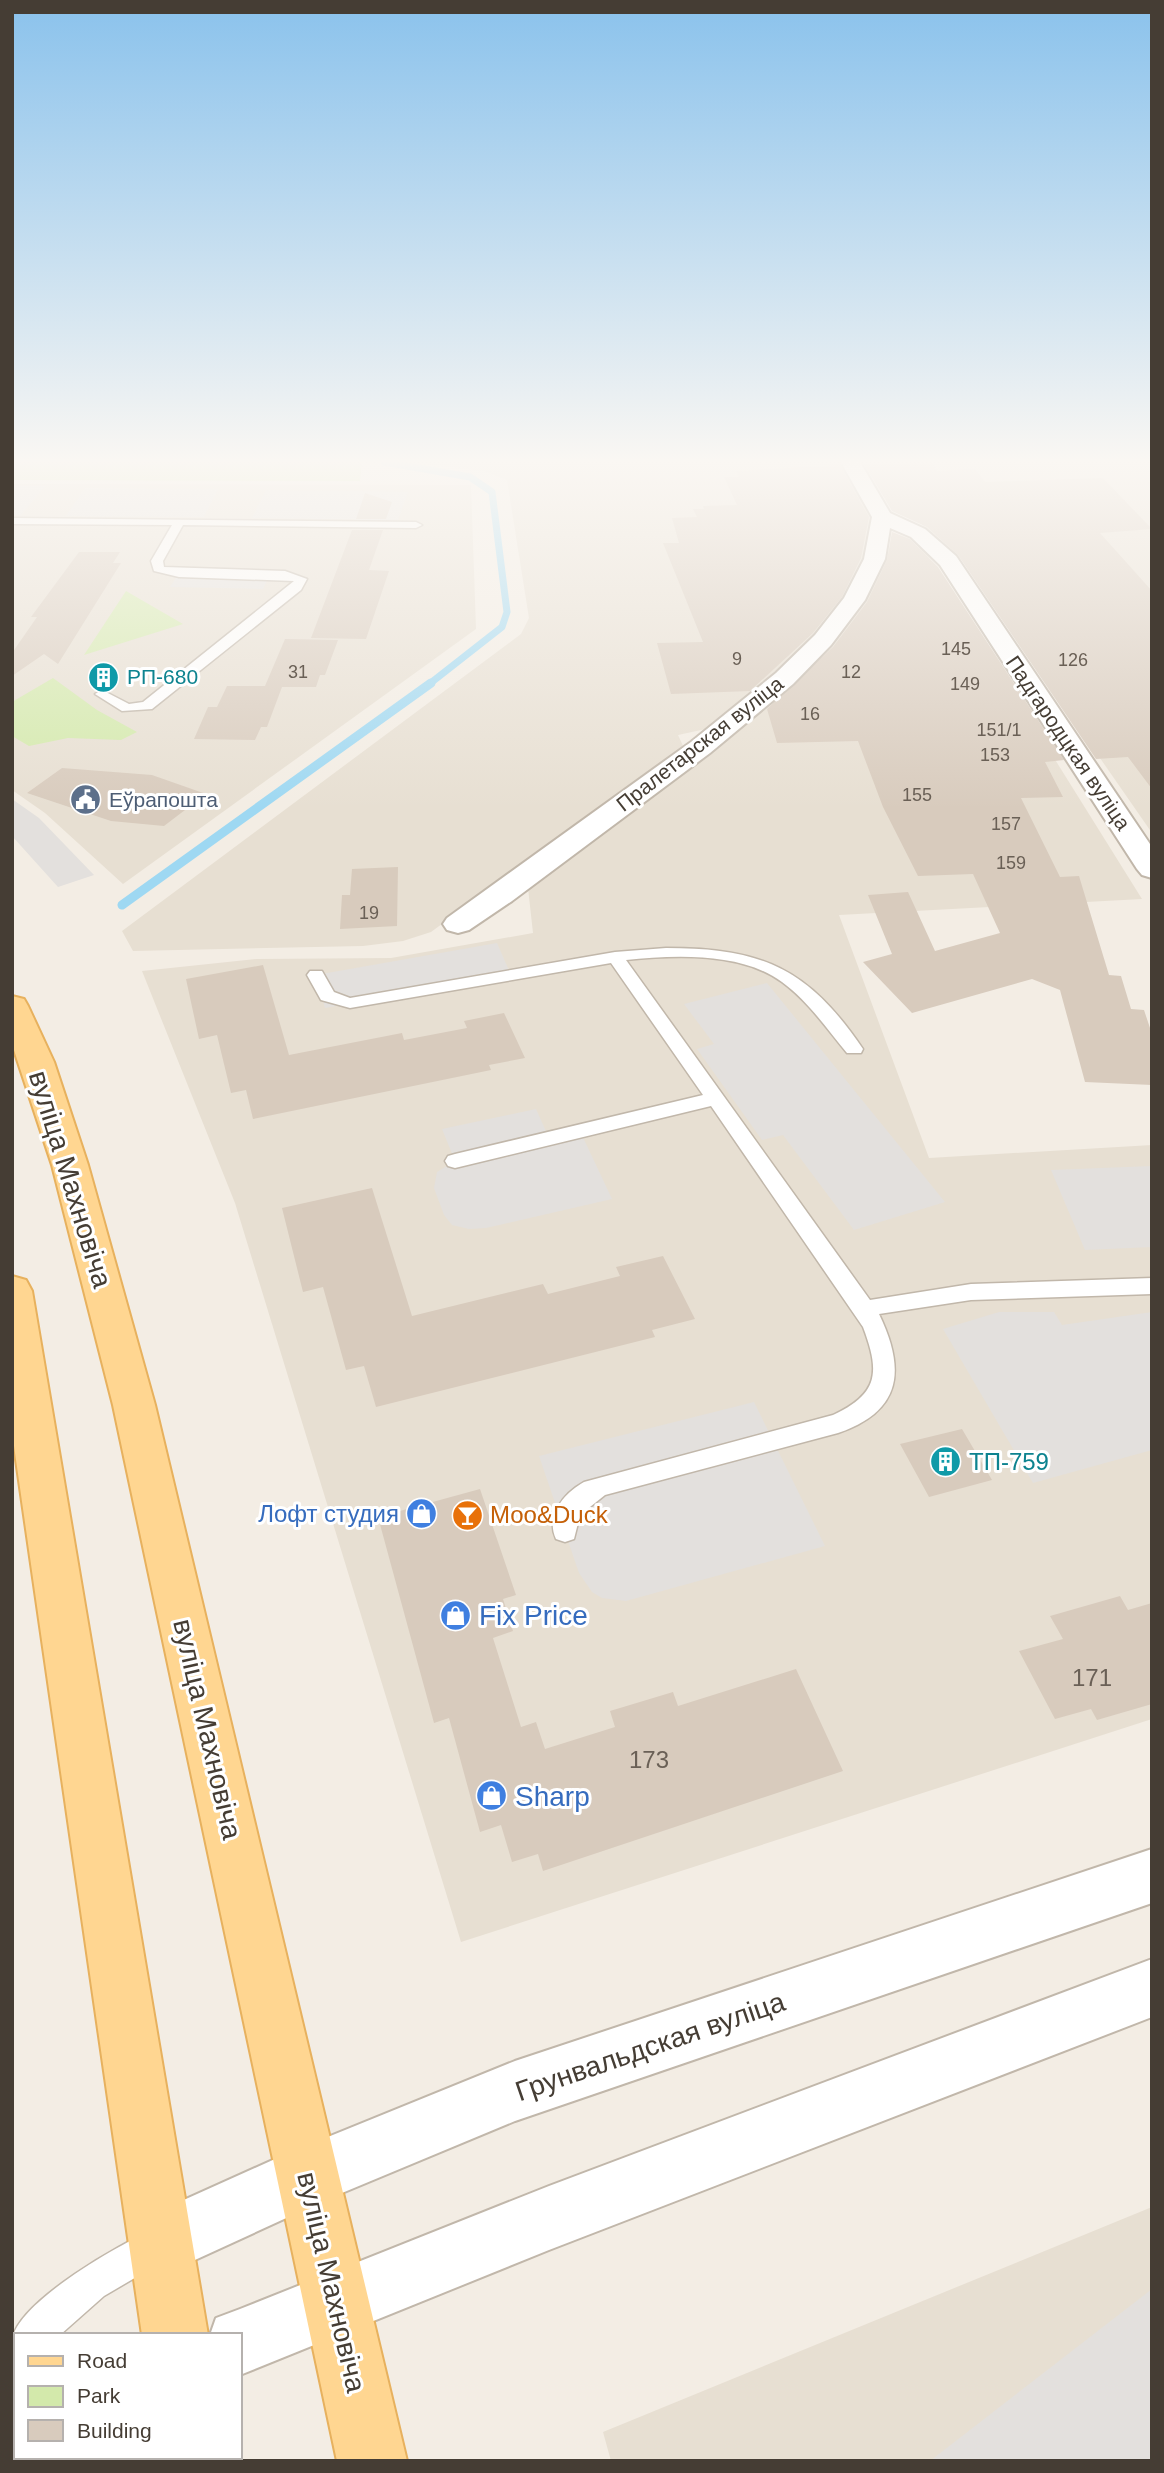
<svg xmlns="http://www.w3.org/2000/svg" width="1164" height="2473" font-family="Arial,sans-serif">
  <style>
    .residential { fill: #e7dfd2 }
    .green { fill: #d3e9ab }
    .parking { fill: #e3e0dd }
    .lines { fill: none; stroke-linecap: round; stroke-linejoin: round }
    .stream-far1 { stroke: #9ed8f2; stroke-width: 7 }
    .stream { stroke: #9ed8f2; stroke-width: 9 }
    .building { fill: #d8cbbd }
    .lane-casing { stroke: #c1b7aa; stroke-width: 3 }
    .street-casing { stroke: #c1b7aa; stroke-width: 4 }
    .primary-casing { stroke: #e7b15e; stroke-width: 4 }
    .lane { fill: #fff; fill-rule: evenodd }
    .street { fill: #fff; fill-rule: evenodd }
    .primary { fill: #ffd691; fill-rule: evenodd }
    .labels { text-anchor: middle; stroke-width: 6; stroke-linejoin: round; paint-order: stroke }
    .far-number-label { font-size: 18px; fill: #6a6056 }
    .far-culture-label { font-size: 21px; fill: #0d838f; stroke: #fff; text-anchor: start }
    .far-street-label { font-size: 21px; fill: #453d34; stroke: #fff }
    .far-service-label { font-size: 21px; fill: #4e5e75; stroke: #fff; text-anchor: start }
    .culture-label { font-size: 24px; fill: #0d838f; stroke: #fff; text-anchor: start }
    .shop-label { font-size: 24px; fill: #366cbe; stroke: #fff; text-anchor: end }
    .food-label { font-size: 24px; fill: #c56008; stroke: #fff; text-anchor: start }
    .near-number-label { font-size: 24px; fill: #6a6056 }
    .near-street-label { font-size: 28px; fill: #453d34; stroke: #fff }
    .near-shop-label { font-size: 28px; fill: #366cbe; stroke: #fff; text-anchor: start }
  </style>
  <rect width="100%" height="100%" fill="#f3ede4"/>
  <!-- residential -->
  <path class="residential" d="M 406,462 L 840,462 L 870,517 L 867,549 L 840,602 L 813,637 L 715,727 L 678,735 L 684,748 L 431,932 L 403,941 L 363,946 L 133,951 L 122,931 L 521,634 L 529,618 L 507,480 L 484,471 Z
    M 864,462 L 1152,462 L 1152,833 L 964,562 L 881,488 Z
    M 12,484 L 471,485 L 476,629 L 123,884 L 45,813 L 12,790 Z
    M 923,548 L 1142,899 L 839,915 L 929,1158 L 1152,1145 L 1152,1719 L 461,1942 L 235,1203 L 142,971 L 257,959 L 391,958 L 533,933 L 528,888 L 789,688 L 842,632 L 861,608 L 890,549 Z
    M 1152,2207 L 1152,2461 L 611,2461 L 603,2432 Z"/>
  <!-- green -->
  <path class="green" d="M 362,462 L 360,481 L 12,480 L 13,462 Z
    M 126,591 L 183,624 L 84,655 Z
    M 53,678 L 97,710 L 137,732 L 121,740 L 68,738 L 29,746 L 12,736 L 12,702 Z"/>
  <!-- parking -->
  <path class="parking" d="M 12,486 L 45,486 L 21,515 L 12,515 Z
    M 85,488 L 218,489 L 204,517 L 66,516 Z
    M 266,490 L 408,492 L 398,520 L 252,518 Z
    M 179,573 L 270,574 L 263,589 L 170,587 Z
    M 12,799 L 39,818 L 94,875 L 58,887 L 12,836 Z
    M 497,943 L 511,975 L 325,1008 L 316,975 Z
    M 767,983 L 945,1202 L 854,1230 L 783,1135 L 762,1140 L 697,1049 L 714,1044 L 684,1004 Z
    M 536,1109 L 549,1138 L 580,1131 L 612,1199 L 486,1228 L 469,1229 L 452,1225 L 444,1215 L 434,1188 L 437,1172 L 455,1161 L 442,1129 Z
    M 1152,1166 L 1152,1247 L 1085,1250 L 1051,1170 Z
    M 999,1312 L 1054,1312 L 1062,1325 L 1152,1312 L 1152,1450 L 1033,1483 L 943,1329 Z
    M 754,1402 L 825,1546 L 626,1601 L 602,1598 L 592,1592 L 579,1573 L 539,1456 Z
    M 1152,2289 L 1152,2461 L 930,2461 Z"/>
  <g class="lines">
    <!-- stream-far1 -->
    <path class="stream-far1" d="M 384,462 L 470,477 L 492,492 L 507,612 L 502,627 L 428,685"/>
    <!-- stream -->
    <path class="stream" d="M 122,905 L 431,683"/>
  </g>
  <!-- building -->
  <path class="building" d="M 932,463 L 937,471 L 975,469 L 985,482 L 1103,478 L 1152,529 L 1100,533 L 1152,591 L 1152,789 L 1128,757 L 1096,759 L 958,555 L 927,527 L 892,511 L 864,464 Z
    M 840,465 L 869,517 L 861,558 L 842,597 L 813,633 L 750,691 L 671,694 L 657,643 L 703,642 L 663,543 L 679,543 L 672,518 L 697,517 L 693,509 L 704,509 L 703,506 L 737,505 L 724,477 L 739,477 L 736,471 Z
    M 365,493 L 392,502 L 386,519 L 356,519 Z
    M 352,530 L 383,530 L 369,570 L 389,571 L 366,639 L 311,638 Z
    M 892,532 L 910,539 L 938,567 L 1064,760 L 1045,762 L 1063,797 L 1021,798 L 1060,877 L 1079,876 L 1109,975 L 1121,976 L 1131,1009 L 1144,1010 L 1152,1034 L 1152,1085 L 1085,1082 L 1060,990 L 1032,979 L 912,1013 L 863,962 L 892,954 L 868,895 L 908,892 L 935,951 L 1000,933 L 973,874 L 918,876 L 883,807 L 858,741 L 777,743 L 767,709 L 833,647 L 867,602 L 887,560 Z
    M 79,552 L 120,552 L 113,563 L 121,563 L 58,664 L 44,654 L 12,676 L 12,653 L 37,617 L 31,617 Z
    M 285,639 L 338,640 L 325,675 L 320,675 L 316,687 L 282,687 L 267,727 L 261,727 L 255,740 L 194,739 L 208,707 L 217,707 L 227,686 L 265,686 Z
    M 62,768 L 152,775 L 206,794 L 164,826 L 111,821 L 27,793 Z
    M 398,867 L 397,926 L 340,929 L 342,895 L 350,895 L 352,869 Z
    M 263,965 L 289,1055 L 402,1033 L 404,1040 L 467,1028 L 464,1021 L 504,1013 L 525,1058 L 489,1065 L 491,1070 L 253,1119 L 246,1090 L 231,1093 L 217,1035 L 199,1039 L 186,979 Z
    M 372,1188 L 412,1316 L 543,1284 L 548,1294 L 620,1276 L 616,1267 L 663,1256 L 695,1319 L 652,1330 L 655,1337 L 376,1407 L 364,1366 L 346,1370 L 323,1287 L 303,1292 L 282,1208 Z
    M 962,1429 L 992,1480 L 929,1497 L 900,1444 Z
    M 480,1489 L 516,1595 L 503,1599 L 513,1631 L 493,1638 L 521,1727 L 536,1722 L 545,1749 L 615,1727 L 610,1711 L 673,1692 L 678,1706 L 796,1669 L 843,1771 L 543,1871 L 538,1854 L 512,1862 L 501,1825 L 480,1832 L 449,1718 L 434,1723 L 378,1517 Z
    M 1120,1596 L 1128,1610 L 1152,1603 L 1152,1704 L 1097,1720 L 1091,1709 L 1055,1719 L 1019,1651 L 1063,1639 L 1050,1616 Z"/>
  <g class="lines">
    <defs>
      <path id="lane" d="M 12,518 L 416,522 L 422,525 L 416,528 L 183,525 L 163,561 L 164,567 L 285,571 L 307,579 L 301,590 L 152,709 L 122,711 L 95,694 L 102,690 L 129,704 L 143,702 L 294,581 L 179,577 L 154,571 L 151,561 L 172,525 L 12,524 Z
        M 666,948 C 762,948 808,968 863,1049 L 861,1053 L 847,1053 C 827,1029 808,1001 782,982 C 741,952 675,955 626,960 L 870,1300 L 971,1284 L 1152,1278 L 1152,1294 L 971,1300 L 879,1314 C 906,1370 902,1411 838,1433 L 605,1495 L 580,1515 L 574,1539 L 565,1542 L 556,1539 C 545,1516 564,1493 584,1482 L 833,1415 C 879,1394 880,1372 863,1327 L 711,1106 L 455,1168 L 448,1166 L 445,1161 L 448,1156 L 455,1154 L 703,1095 L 611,963 L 350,1008 L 321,1000 L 307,975 L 310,971 L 322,971 L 334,992 L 350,998 L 615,952 Z
        M 155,2229 L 167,2235 L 173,2247 L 167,2259 L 104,2296 L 60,2335 L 16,2335 L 16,2373 L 12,2374 C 12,2363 10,2346 13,2336 C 24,2299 119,2244 155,2229 Z
        M 16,2428 L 16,2457 L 31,2457 L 29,2461 L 12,2461 L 12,2430 Z"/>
      <path id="street" d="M 841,462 L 860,462 L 890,513 L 925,529 L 956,556 L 1152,847 L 1152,878 L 1142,875 L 1137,869 L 940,565 L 911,537 L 890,528 L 885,559 L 865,600 L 831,645 L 793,684 L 710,753 L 512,901 L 469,930 L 458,933 L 447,930 L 443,924 L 447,918 L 691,742 L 776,673 L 815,635 L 844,598 L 864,559 L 872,517 Z
        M 1152,1849 L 1152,1903 L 515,2121 L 330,2198 L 160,2276 L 137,2267 L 128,2244 L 137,2221 L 286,2154 L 515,2061 Z
        M 1152,1959 L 1152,2017 L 549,2250 L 240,2375 L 240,2335 L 210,2335 L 216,2318 L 240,2309 L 549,2186 Z"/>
      <path id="primary" d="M 12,996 L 24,999 L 28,1006 L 54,1062 L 88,1165 L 155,1405 L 407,2461 L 337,2461 L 113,1405 L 52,1165 L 12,1044 Z
        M 12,1276 L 26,1280 L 32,1291 L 208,2335 L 142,2335 L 12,1432 Z
        M 159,2457 L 229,2457 L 230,2461 L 160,2461 Z"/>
    </defs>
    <!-- lane casing -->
    <use href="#lane" class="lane-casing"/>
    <!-- street casing -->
    <use href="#street" class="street-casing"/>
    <!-- primary casing -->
    <use href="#primary" class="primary-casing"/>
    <!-- lane -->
    <use href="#lane" class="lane"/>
    <!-- street -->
    <use href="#street" class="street"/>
    <!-- primary -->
    <use href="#primary" class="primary"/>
  </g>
  <!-- sky -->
  <linearGradient id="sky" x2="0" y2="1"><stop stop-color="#8ac2ec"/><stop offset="0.57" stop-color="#faf7f3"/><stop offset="1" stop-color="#faf7f3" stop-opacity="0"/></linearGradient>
  <rect width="1164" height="809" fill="url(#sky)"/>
  <!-- icons -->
  <defs>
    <symbol id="building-disc" viewBox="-11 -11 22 22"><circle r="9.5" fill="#0f9aa8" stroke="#fff"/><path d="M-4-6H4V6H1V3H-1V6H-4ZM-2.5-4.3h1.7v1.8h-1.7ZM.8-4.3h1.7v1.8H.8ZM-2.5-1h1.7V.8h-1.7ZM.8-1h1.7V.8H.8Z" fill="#fff"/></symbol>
    <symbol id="civic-disc" viewBox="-11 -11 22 22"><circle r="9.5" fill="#5c6f8a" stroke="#fff"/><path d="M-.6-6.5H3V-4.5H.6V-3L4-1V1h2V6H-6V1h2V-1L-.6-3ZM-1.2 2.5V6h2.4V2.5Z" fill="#fff"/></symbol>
    <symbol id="shop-disc" viewBox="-11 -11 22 22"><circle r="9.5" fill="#3f7fe0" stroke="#fff"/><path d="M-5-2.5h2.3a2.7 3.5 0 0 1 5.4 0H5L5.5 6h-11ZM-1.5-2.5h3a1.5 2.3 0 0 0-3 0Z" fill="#fff"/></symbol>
    <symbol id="bar-disc" viewBox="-11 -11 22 22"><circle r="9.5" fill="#e8710a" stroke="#fff"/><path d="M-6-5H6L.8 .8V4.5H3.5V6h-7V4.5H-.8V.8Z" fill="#fff"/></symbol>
  </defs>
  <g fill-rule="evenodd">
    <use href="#building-disc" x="86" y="660" width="35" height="35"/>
    <use href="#civic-disc" x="68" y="782" width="35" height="35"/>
    <use href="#building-disc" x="928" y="1444" width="35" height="35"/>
    <use href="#shop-disc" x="404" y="1496" width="35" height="35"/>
    <use href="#bar-disc" x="450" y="1498" width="35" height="35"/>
    <use href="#shop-disc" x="438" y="1598" width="35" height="35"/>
    <use href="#shop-disc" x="474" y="1778" width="35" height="35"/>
  </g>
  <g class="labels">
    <!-- far-number labels -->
    <g class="far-number-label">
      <text x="956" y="655">145</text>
      <text x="737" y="665">9</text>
      <text x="1073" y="666">126</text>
      <text x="298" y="678">31</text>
      <text x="851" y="678">12</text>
      <text x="965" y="690">149</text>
      <text x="810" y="720">16</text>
      <text x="999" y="736">151/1</text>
      <text x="995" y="761">153</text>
      <text x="917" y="801">155</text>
      <text x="1006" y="830">157</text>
      <text x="1011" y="869">159</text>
      <text x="369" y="919">19</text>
    </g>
    <!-- far-culture labels -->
    <g class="far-culture-label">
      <text x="127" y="684">РП-680</text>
    </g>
    <!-- far-street labels -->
    <g class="far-street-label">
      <text transform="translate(1068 743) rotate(56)" y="7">Падгародцкая вуліца</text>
      <text transform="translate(700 744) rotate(-38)" y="7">Пралетарская вуліца</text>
    </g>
    <!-- far-service labels -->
    <g class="far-service-label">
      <text x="109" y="807">Еўрапошта</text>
    </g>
    <!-- culture labels -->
    <g class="culture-label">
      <text x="969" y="1470">ТП-759</text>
    </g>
    <!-- shop labels -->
    <g class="shop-label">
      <text x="399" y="1522">Лофт студия</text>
    </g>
    <!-- food labels -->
    <g class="food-label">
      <text x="490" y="1523">Моо&amp;Duck</text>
    </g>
    <!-- near-number labels -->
    <g class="near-number-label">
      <text x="1092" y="1686">171</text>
      <text x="649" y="1768">173</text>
    </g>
    <!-- near-street labels -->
    <g class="near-street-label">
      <text transform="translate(71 1179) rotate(73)" y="10">вуліца Махновіча</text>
      <text transform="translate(208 1729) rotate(77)" y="10">вуліца Махновіча</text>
      <text transform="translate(650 2046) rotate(-19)" y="10">Грунвальдская вуліца</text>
      <text transform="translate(332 2282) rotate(77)" y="10">вуліца Махновіча</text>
    </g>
    <!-- near-shop labels -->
    <g class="near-shop-label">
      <text x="479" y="1625">Fix Price</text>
      <text x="515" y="1806">Sharp</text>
    </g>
  </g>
  <!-- border -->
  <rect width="1164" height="2473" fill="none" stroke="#453d34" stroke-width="28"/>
  <!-- legend -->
  <rect x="14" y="2333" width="228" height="126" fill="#ffffff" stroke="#b5b1ae" stroke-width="2"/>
  <rect x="28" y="2356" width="35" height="10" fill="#ffd691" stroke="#b5b1ae" stroke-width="2"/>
  <text x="77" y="2368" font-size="21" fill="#453d34">Road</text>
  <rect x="28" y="2386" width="35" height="21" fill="#d3e9ab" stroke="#b5b1ae" stroke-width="2"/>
  <text x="77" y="2403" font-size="21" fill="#453d34">Park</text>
  <rect x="28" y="2420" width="35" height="21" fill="#d8cbbd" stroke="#b5b1ae" stroke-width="2"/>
  <text x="77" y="2438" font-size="21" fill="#453d34">Building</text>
</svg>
